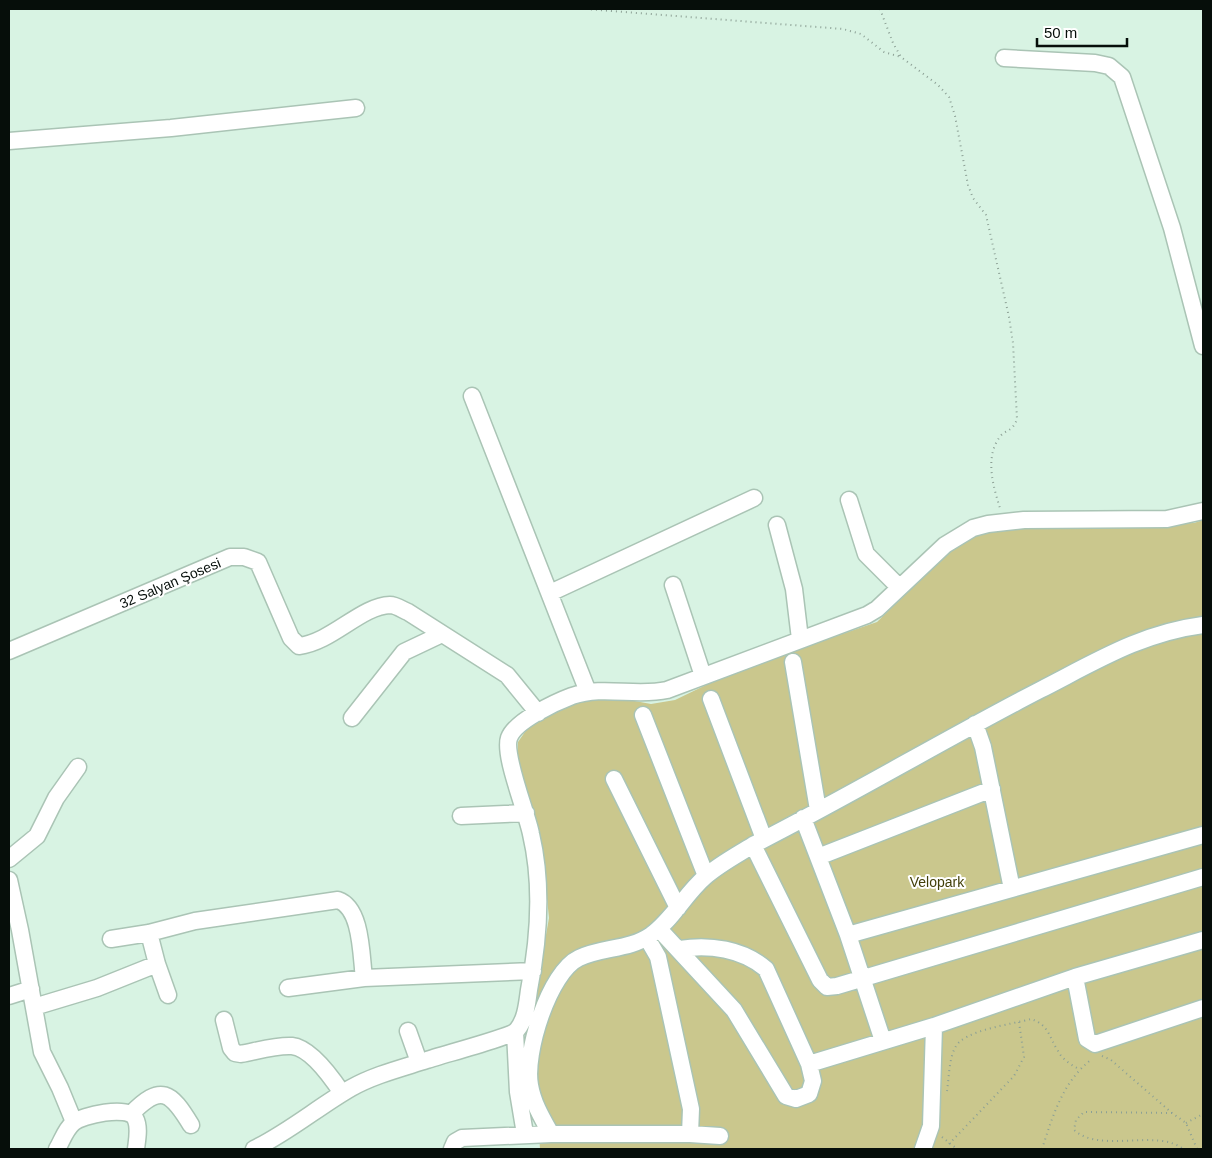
<svg xmlns="http://www.w3.org/2000/svg" width="1212" height="1158" font-family="Arial,sans-serif">
  <style>
    .green { fill: #cac78d }
    .lines { fill: none; stroke-linecap: round; stroke-linejoin: round }
    .minor-casing { stroke: #aac4b5; stroke-width: 19 }
    .path { stroke: #8ca095; stroke-width: 2; stroke-dasharray: 1 4; stroke-linecap: butt }
    .minor { stroke: #fff; stroke-width: 16 }
    .labels { text-anchor: middle; stroke-width: 4; stroke-linejoin: round; paint-order: stroke }
    .street-label { font-size: 14px; fill: #060e0a; stroke: #fff }
    .park-label { font-size: 14px; fill: #423f09; stroke: #fff }
  </style>
  <rect width="100%" height="100%" fill="#d8f3e3"/>
  <!-- green -->
  <path class="green" d="M 1203,520 L 1203,1149 L 540,1149 L 539,1134 L 526,1096 L 530,1024 L 549,918 L 541,840 L 517,759 L 518,742 L 527,729 L 554,713 L 586,699 L 613,697 L 651,704 L 675,700 L 737,670 L 877,622 L 949,552 L 968,538 L 987,532 L 1039,527 L 1194,523 Z"/>
  <g class="lines">
    <defs>
      <path id="minor" d="M 1004,58 L 1095,63 L 1109,66 L 1122,77 L 1172,228 L 1203,346
        M 9,141 L 171,128 L 356,108
        M 472,396 L 588,692
        M 849,500 L 866,554 L 899,587
        M 777,525 L 794,589 L 800,639
        M 673,585 L 703,676
        M 550,593 L 754,498
        M 9,651 L 230,557 L 244,557 L 258,562 L 291,638 L 299,646 C 332,642 361,606 390,605 C 396,605 403,610 408,612 L 507,675 L 538,713
        M 793,662 L 818,810
        M 711,699 L 764,839
        M 643,715 L 706,876
        M 352,718 L 404,652 L 442,634
        M 975,724 L 983,747 L 1012,889
        M 614,779 L 678,908
        M 461,816 L 526,813
        M 803,818 L 848,935 L 883,1041
        M 753,845 L 820,980 L 827,987 L 837,986 L 1203,877
        M 818,857 L 992,789
        M 9,859 L 37,836 L 56,798 L 78,767
        M 9,880 L 20,930 L 42,1052 L 60,1088 L 74,1122
        M 659,929 L 734,1010 L 786,1096 L 796,1099 L 809,1094 L 813,1081 L 809,1064 L 766,969 C 743,949 709,944 680,949
        M 149,933 L 157,964 L 168,995
        M 848,935 L 1203,835
        M 647,938 L 658,957 L 691,1109 L 690,1134
        M 111,939 L 149,933 L 195,921 L 338,900 C 362,908 361,956 364,978
        M 1075,977 L 1087,1039 L 1095,1044 L 1203,1008
        M 288,988 L 364,978 L 533,971
        M 9,996 L 31,989
        M 34,1007 L 97,988 L 157,964
        M 224,1020 L 231,1048 L 235,1053 L 241,1054 C 257,1051 276,1045 292,1046 C 311,1048 332,1078 342,1093
        M 408,1031 L 419,1062
        M 515,1032 L 518,1092 L 525,1134
        M 809,1064 L 934,1026 L 1075,977 L 1203,940
        M 131,1114 C 161,1083 171,1092 191,1125
        M 720,1136 L 690,1134 L 551,1134 C 542,1118 533,1103 530,1085 C 524,1054 549,972 579,958 C 602,947 629,950 651,935 C 673,919 685,894 706,876 C 720,864 737,855 753,845 C 850,796 943,740 1040,690 C 1095,662 1141,633 1203,625
        M 57,1149 C 62,1141 65,1130 73,1123 C 82,1115 128,1105 135,1118 C 140,1127 137,1140 136,1149
        M 254,1149 C 289,1132 318,1107 351,1088 C 374,1075 402,1068 427,1060 C 441,1055 511,1037 517,1030 C 526,1019 527,1004 529,990 C 539,939 543,885 531,834 C 527,813 503,755 509,738 C 515,721 556,702 572,696 C 604,685 635,697 667,690 L 867,615 L 877,609 L 945,545 L 973,528 L 988,524 L 1024,520 L 1167,519 L 1203,511
        M 452,1149 L 455,1142 L 462,1138 L 551,1134
        M 923,1149 L 931,1126 L 934,1026"/>
    </defs>
    <!-- minor casing -->
    <use href="#minor" class="minor-casing"/>
    <!-- path -->
    <path class="path" d="M 586,9 L 843,29 L 861,34 L 884,52 L 901,57
      M 880,9 L 893,43 L 901,57 L 938,85 L 949,97 L 955,116 L 968,185 L 973,198 L 986,215 L 1009,317 L 1013,343 L 1017,419 C 1012,433 1005,429 999,438 C 985,458 993,486 1000,508
      M 1102,1056 L 1111,1060 L 1172,1113 L 1186,1123 L 1197,1149
      M 947,1091 C 949,1078 949,1059 955,1048 C 962,1030 1014,1024 1031,1019 C 1049,1025 1049,1037 1058,1051 C 1062,1059 1071,1065 1079,1069
      M 1172,1113 L 1084,1112 L 1076,1120 L 1074,1130 C 1101,1154 1157,1128 1183,1149
      M 1186,1123 L 1203,1114
      M 942,1137 L 957,1149
      M 949,1144 L 1014,1076 L 1024,1057 L 1019,1022
      M 1042,1149 C 1053,1115 1063,1081 1092,1059"/>
    <!-- minor -->
    <use href="#minor" class="minor"/>
  </g>
  <g class="labels">
    <!-- street labels -->
    <g class="street-label">
      <text transform="translate(170 583) rotate(-23)" y="5">32 Salyan Şosesi</text>
    </g>
    <!-- park labels -->
    <g class="park-label">
      <text x="937" y="887">Velopark</text>
    </g>
  </g>
  <!-- border -->
  <rect width="1212" height="1158" fill="none" stroke="#060e0a" stroke-width="20"/>
  <!-- scale -->
  <path d="M1037 38v8h90v-8" fill="none" stroke="#060e0a" stroke-width="2.5"/>
  <text x="1044" y="38" font-size="15" fill="#060e0a" stroke="#ffffff" stroke-width="4" paint-order="stroke">50 m</text>
</svg>
